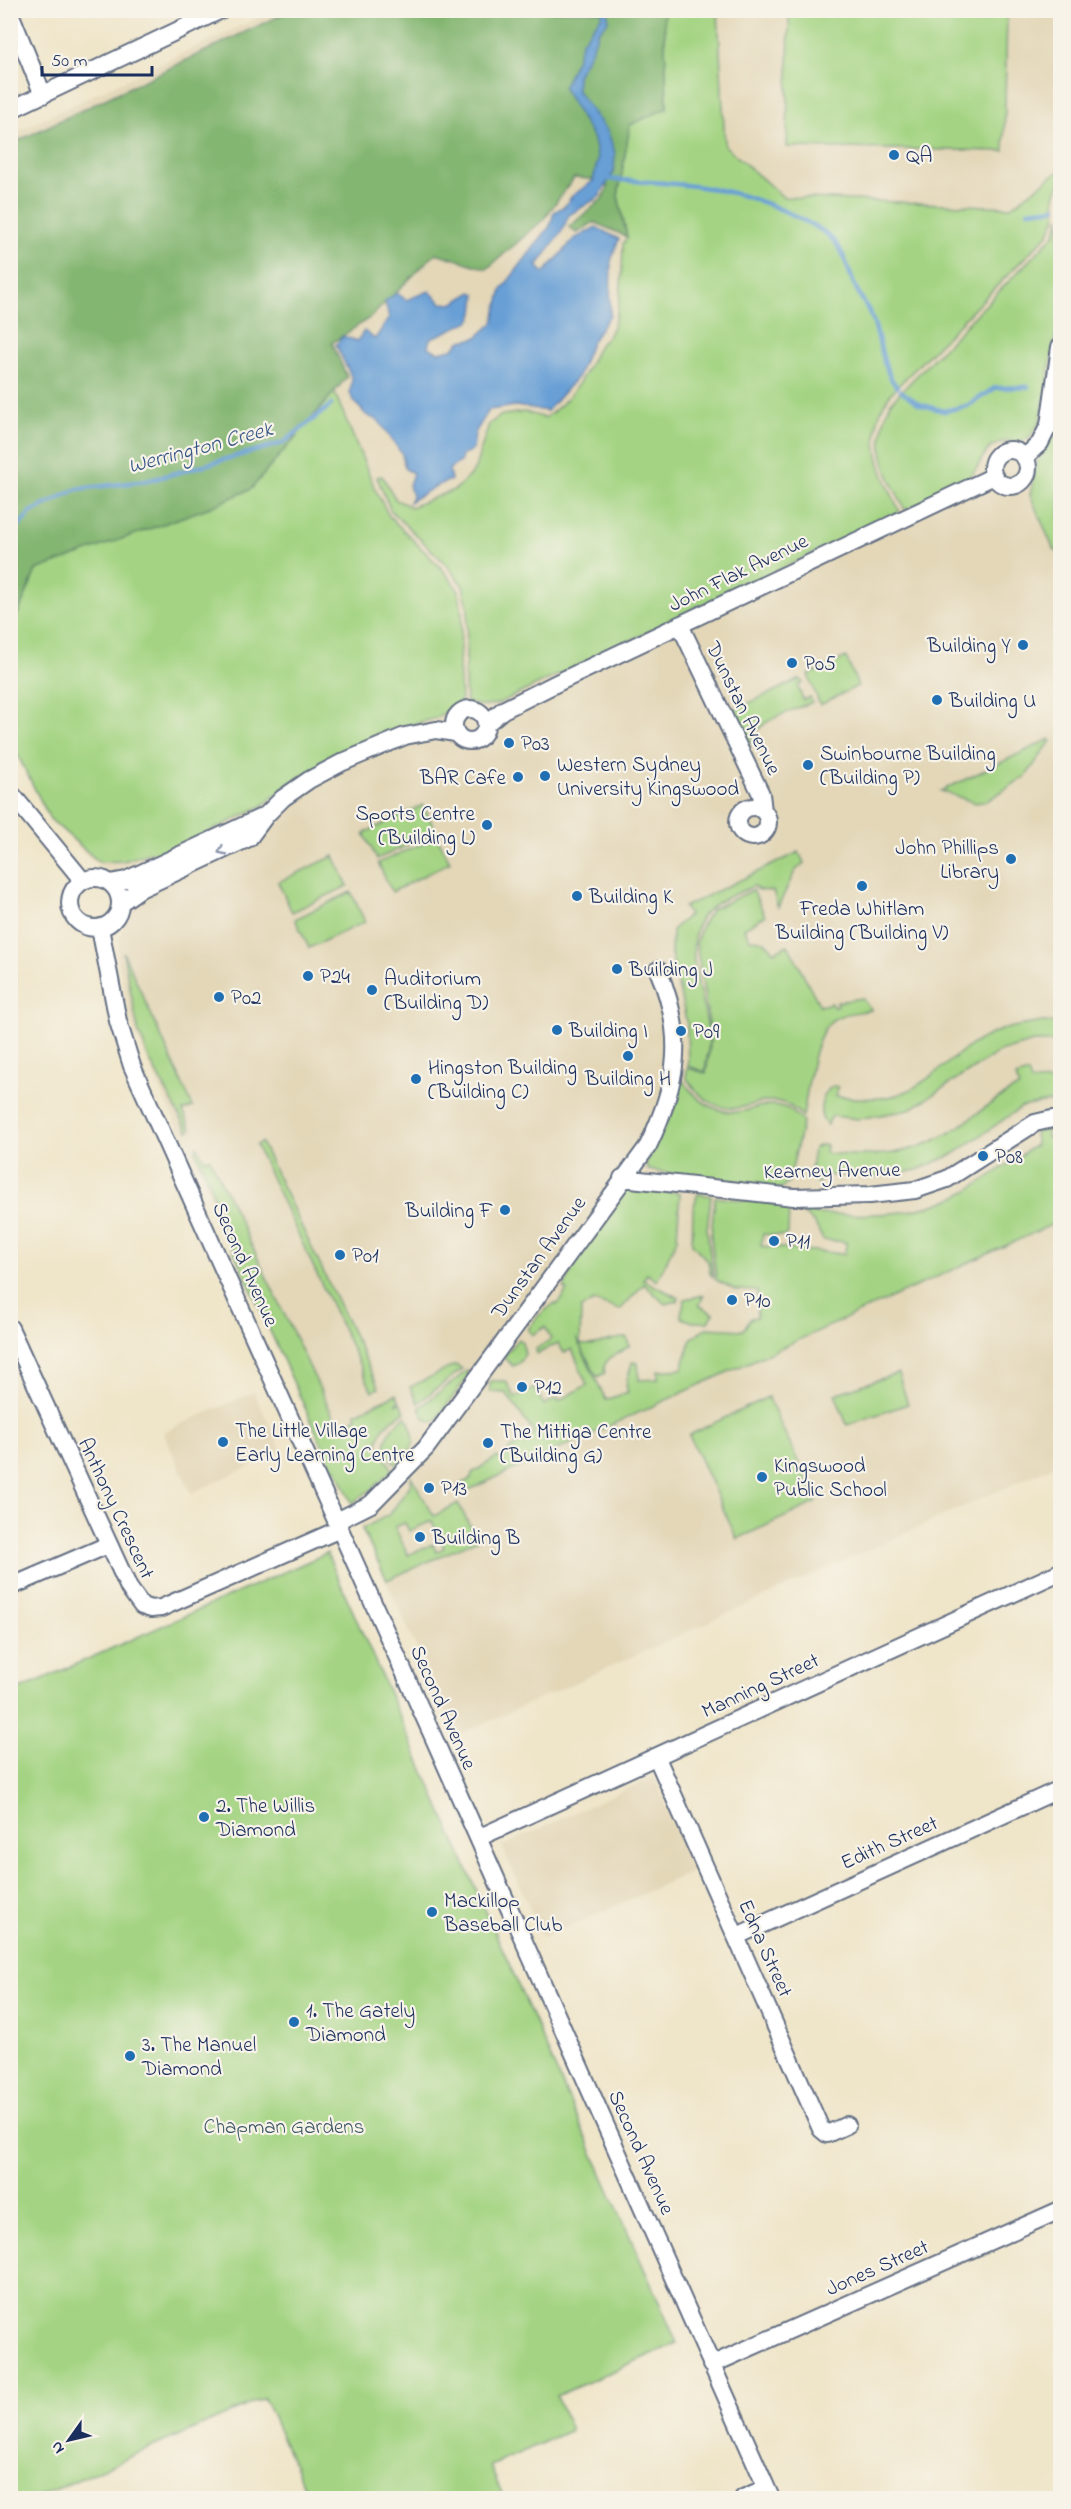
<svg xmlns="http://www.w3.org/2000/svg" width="1071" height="2509" font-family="'Indie Flower',sans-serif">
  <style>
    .built { fill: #e3d7b8 }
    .green { fill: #a4d483; stroke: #608270; stroke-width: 1.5; fill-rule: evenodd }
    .forest { fill: #83b671; stroke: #4f7268; stroke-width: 1.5 }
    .water { fill: #679fd5; stroke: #41679a; stroke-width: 1.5 }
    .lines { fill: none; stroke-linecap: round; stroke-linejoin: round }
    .stream { stroke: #679fd5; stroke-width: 4.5 }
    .minor-casing { stroke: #656f83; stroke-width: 20 }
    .minor { stroke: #fff; stroke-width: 16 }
    .oneway { stroke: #8d97ae }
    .poi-dot { fill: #1f6fb2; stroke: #f7f3e8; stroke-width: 2 }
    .labels { text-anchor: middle; stroke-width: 4.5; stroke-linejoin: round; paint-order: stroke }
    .poi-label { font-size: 21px; fill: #1b2f5e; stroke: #f7f3e8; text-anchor: start }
    .street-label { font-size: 21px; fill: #1b2f5e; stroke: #f7f3e8 }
    .park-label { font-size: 21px; fill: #3d5867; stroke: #f7f3e8 }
    .water-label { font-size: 22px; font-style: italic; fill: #365688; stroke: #f7f3e8 }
  </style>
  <rect width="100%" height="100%" fill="#f7f3e8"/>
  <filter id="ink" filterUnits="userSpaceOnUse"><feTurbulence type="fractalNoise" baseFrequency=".0167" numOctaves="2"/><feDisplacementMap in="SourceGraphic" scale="12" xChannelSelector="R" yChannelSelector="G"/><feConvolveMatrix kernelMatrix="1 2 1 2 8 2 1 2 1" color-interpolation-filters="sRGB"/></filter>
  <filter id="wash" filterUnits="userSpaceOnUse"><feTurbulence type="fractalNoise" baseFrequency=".008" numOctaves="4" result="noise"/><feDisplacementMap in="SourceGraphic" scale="24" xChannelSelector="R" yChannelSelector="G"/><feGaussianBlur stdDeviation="1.35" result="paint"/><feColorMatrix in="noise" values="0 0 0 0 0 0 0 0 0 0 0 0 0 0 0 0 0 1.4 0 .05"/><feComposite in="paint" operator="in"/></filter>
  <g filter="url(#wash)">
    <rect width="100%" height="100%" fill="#efe5c9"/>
    <!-- built -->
    <path class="built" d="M 272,11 L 1060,11 L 1060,1463 L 457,1736 L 129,1020 L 117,952 L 128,905 L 112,872 L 100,867 L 85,854 L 54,821 L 11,740 L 11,134 Z
      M 254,1392 L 282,1452 L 191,1493 L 163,1432 Z
      M 654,1776 L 694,1871 L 543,1938 L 502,1846 Z"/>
    <!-- green -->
    <path class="green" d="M 664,11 L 718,11 L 725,146 L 783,197 L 1011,207 L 1060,170 L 1060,183 L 1055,196 L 1056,216 L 1049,233 L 894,390 C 860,428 881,473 900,512 L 497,704 L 485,706 L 466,703 L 465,678 L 468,607 L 463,586 L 447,565 L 391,511 L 377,477 L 382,476 L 396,500 L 411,507 L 456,489 L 474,471 L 489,424 L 502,415 L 525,412 L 545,418 C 572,399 583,379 597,349 C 599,343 606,341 609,335 C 622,312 622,271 623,244 L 627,237 L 618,196 L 630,125 L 667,108 Z
      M 789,11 L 1007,14 L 1004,151 L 787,147 Z
      M 1060,217 L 1060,310 L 1041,419 C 1022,457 1016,432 993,446 C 982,452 980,467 971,475 C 954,491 926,500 905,510 C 885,470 871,446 891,402 L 1055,234 Z
      M 334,391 L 376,491 L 389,516 L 444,571 L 459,591 L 462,616 L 459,663 L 461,701 L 436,718 L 376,735 L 376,740 L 359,745 L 290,783 L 262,806 L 156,858 L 152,852 L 124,861 L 99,862 L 50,819 L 11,742 L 11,631 L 36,570 L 251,489 Z
      M 1060,404 L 1060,554 L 1053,548 L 1030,495 L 1036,464 L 1057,426 Z
      M 846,657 L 858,686 L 820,705 L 808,675 Z
      M 800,679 L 803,683 L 798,686 L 803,700 L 810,697 L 812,702 C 791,712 753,720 750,746 L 732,711 Z
      M 1050,739 L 1051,741 L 1026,776 L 987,801 L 976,803 L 941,791 Z
      M 423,805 L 436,832 L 377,859 L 364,833 Z
      M 437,837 L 450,862 L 392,892 L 378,863 Z
      M 799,852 L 804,863 L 795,871 L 778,907 L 773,891 L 758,890 L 754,886 C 737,894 712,901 702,917 C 681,947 705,1001 709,1035 C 710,1046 706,1060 705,1072 L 688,1066 L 687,1024 L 671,954 L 672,930 L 689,915 L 684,907 Z
      M 334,856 L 348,886 L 292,912 L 278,882 Z
      M 753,890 L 765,916 L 744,928 L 750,939 C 761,939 769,942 774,952 L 788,945 L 820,1006 L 832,1003 L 833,1007 L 838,1005 L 837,1002 L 862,998 L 871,1010 C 859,1013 845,1012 834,1019 C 812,1032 808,1091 803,1116 C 797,1112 790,1105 784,1103 C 767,1097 752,1107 736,1108 C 714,1110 697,1095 686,1077 L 687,1068 L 706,1073 L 711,1037 L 696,942 L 702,925 L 712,909 Z
      M 351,892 L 365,922 L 309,948 L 295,919 Z
      M 123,952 L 193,1107 L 183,1111 L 191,1129 L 188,1131 L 150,1061 L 138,1030 Z
      M 1043,1022 L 1060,1023 L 1060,1042 L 1033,1042 L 999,1052 L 909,1110 L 858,1119 L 832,1116 L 827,1125 C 816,1115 821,1093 833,1086 L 838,1087 L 836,1096 C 858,1099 885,1101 905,1092 C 936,1078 958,1049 989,1035 C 1006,1027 1025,1025 1043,1022 Z
      M 1028,1073 L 1031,1082 L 1060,1081 L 1060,1100 L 1022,1107 L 954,1154 L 917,1170 L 877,1177 L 819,1175 L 819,1184 L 810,1177 L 814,1148 L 821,1145 L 826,1145 L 825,1153 C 875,1158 914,1156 957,1128 C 977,1114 997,1097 1019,1087 L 1016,1077 Z
      M 681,1081 L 684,1082 C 697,1101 718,1116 743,1111 C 757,1108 770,1102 784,1107 C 791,1109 797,1117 803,1121 L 789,1181 L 782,1188 L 773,1189 L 648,1170 L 646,1162 L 672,1113 Z
      M 1047,1129 L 1047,1138 L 1060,1140 L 1060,1221 L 464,1492 L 458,1485 L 471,1479 L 472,1473 L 497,1457 L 499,1459 L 509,1453 L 508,1451 L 534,1433 L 506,1393 L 490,1392 L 490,1381 L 506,1381 L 515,1398 L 535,1388 L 544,1405 L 557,1398 L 559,1401 L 587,1385 L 572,1349 L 564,1353 L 558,1343 L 537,1354 L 536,1349 L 551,1339 L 545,1327 L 532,1335 L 528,1329 L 538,1316 L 555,1303 L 557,1305 L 567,1290 L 564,1288 L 575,1263 L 575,1256 L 623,1191 L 633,1188 L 680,1193 L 677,1239 L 657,1281 L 647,1274 L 643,1280 L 679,1298 L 678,1301 L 665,1304 L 644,1284 L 620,1310 L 594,1301 L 581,1308 L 580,1344 C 597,1348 610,1337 627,1338 L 629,1346 C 620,1354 600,1358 605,1373 L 597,1377 L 576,1338 L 606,1400 L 628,1392 C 623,1380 631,1374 632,1362 L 638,1363 L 639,1380 L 658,1379 L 658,1371 L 682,1369 L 691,1339 L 706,1328 L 743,1330 L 751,1318 L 757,1317 L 757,1291 L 736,1290 L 716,1280 L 711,1236 L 715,1197 L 789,1205 L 788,1234 L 785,1236 L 763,1234 L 761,1246 L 845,1254 L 846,1242 L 823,1240 L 815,1224 L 794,1204 L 813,1204 L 814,1214 C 865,1215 916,1218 963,1193 C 989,1179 1012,1160 1036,1145 L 1035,1132 Z
      M 261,1142 L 379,1388 L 372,1391 L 256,1145 Z
      M 197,1146 L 204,1159 L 210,1158 L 338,1427 L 357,1417 L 356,1413 L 396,1394 L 399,1400 L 396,1405 L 400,1402 L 405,1412 C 389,1420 378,1431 378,1446 L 381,1447 L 384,1456 L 393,1470 L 372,1489 L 352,1503 L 336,1468 L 333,1469 L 224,1230 L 209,1182 L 196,1152 Z
      M 698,1193 L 711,1196 L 707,1230 L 713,1277 L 710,1274 L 708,1261 L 692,1244 L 693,1209 Z
      M 704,1295 L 699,1305 L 714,1314 L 708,1322 L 693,1322 L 682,1318 L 681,1314 L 685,1299 Z
      M 518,1339 L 522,1342 L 525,1354 L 519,1363 L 513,1366 L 503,1357 Z
      M 455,1365 L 462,1369 L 418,1403 L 410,1387 Z
      M 467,1371 L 469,1372 L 468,1376 L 435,1422 L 425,1419 L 419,1408 Z
      M 898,1373 L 908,1404 L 847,1425 L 835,1394 Z
      M 768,1397 L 817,1502 L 737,1539 L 689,1435 Z
      M 406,1416 C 418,1440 417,1446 397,1465 C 375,1447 388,1429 406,1416 Z
      M 411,1476 L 434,1516 L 458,1503 L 477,1540 L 387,1580 L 362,1529 L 390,1514 L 411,1484 ZM 432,1521 L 444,1548 L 436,1552 L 433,1544 L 408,1555 L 395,1527 L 405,1523 L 409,1531 Z
      M 327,1553 L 677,2343 L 556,2396 L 571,2430 L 490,2466 L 504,2498 L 309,2498 L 264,2398 L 36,2498 L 11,2498 L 11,1693 Z"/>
    <!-- forest -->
    <path class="forest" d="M 289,11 L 664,11 L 667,108 L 630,125 L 618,196 L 627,237 L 594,222 L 577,233 L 569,227 L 603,198 L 608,187 L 590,179 L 574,178 L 543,220 L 487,269 L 436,253 L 371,317 L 332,343 L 347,377 L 251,489 L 213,506 L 36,570 L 11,630 L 11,144 Z"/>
    <!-- water -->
    <path class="water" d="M 602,11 L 608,11 L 608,21 L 598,32 L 592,49 L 577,76 L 577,91 L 608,132 L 615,153 L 614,172 L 599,197 L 569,215 L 561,233 L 537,266 L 544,273 L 574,239 L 596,227 L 619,239 L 611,261 L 610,315 L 592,341 L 578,376 L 547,411 L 516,406 L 489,410 L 475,433 L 473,450 L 463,454 L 460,462 L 449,469 L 451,480 L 436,486 L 409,502 L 412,496 L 409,485 L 413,473 L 405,469 L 402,454 L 379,421 L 366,415 L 353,400 L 350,393 L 352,378 L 336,345 L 343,336 L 357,341 L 364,331 L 375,339 L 389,318 L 385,301 L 397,293 L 406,300 L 429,291 L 442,303 L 452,304 L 472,292 L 476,294 L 474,314 L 470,321 L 430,339 L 428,347 L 438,352 L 452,349 L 461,341 L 476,338 L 493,323 L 502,289 L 550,226 L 554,212 L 565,206 L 572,196 L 593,181 L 598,159 L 594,139 L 563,88 L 577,58 L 582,41 L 602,16 Z"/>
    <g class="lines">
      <!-- stream -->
      <path class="stream" d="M 606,179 C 678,184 730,183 797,217 C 810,224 825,230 835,242 C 844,253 847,266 852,279 C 856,290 863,301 869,311 C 882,337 879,365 897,387
        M 1028,211 L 1056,208
        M 901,391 L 919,404 L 944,411 L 967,406 L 995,388 L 1028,387
        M 10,536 L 31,512 L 77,489 L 147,481 L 283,443 L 331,405"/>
    </g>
  </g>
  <g filter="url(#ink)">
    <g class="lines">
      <defs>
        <path id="minor" d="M 10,13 L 43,95
          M 10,110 L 221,10
          M992 468a18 18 0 1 1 36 0a18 18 0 1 1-36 0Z
          M 1025,457 L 1040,443 L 1049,425 L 1060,347
          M 680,625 L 761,794 L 763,811
          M454 725a16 16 0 1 1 32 0a16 16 0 1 1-32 0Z
          M 486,724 L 503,710 L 557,683 L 994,476
          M 10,792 L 83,881
          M738 822a15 15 0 1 1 30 0a15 15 0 1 1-30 0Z
          M70 903a25 25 0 1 1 50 0a25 25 0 1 1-50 0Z
          M 110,883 L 126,880 L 266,815
          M 120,903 L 140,889 L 249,838 L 266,815 L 283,798 L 309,780 L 343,762 L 405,736 L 436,730 L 456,733
          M 100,928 L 118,1021 L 132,1066 L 435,1741 L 771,2498
          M 622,1178 L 794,1197 L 870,1195 L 915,1190 L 947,1179 L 1035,1123 L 1052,1119 L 1060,1120
          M 10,1328 L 129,1588 L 142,1606 L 151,1609 L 161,1608 L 340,1529
          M 337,1521 L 371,1504 L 426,1448 L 648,1146 C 678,1083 686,1036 658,970
          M 10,1587 L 108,1545
          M 657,1758 L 821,2129 L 827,2134 L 847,2125
          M 478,1838 L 1060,1572
          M 737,1936 L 1060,1789
          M 711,2365 L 1060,2210
          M 743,2498 L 766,2488"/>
      </defs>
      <!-- minor casing -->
      <use href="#minor" class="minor-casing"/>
      <!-- minor -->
      <use href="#minor" class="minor"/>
    </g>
    <!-- one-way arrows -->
    <defs><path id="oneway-chevron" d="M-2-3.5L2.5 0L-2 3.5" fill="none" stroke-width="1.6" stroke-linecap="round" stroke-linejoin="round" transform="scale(1.5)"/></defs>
    <use class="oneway" href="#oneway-chevron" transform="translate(222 851) rotate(155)"/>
  </g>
  <!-- markers -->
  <g class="poi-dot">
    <circle cx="894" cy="155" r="6"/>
    <circle cx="1023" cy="645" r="6"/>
    <circle cx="792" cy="663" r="6"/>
    <circle cx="937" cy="700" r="6"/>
    <circle cx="509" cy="743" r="6"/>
    <circle cx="808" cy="765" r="6"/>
    <circle cx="545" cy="776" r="6"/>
    <circle cx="518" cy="777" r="6"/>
    <circle cx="487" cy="825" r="6"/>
    <circle cx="1011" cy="859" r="6"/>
    <circle cx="862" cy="886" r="6"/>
    <circle cx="577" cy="896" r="6"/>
    <circle cx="617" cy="969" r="6"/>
    <circle cx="308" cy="976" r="6"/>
    <circle cx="372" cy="990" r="6"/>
    <circle cx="219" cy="997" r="6"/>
    <circle cx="557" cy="1030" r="6"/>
    <circle cx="681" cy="1031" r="6"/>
    <circle cx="628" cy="1056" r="6"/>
    <circle cx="416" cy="1079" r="6"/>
    <circle cx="983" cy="1156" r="6"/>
    <circle cx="505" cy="1210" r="6"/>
    <circle cx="774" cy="1241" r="6"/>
    <circle cx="340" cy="1255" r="6"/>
    <circle cx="732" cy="1300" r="6"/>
    <circle cx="522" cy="1387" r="6"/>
    <circle cx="223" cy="1442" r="6"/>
    <circle cx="488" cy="1443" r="6"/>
    <circle cx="762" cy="1477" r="6"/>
    <circle cx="429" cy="1488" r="6"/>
    <circle cx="420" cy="1537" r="6"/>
    <circle cx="204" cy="1817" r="6"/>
    <circle cx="432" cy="1912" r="6"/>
    <circle cx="294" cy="2022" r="6"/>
    <circle cx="130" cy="2056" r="6"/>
  </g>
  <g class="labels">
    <!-- poi labels -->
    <g class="poi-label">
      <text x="906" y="162">QA</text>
      <text x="1011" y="652" text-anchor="end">Building Y</text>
      <text x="804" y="670">P05</text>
      <text x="949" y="707">Building U</text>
      <text x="521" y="750">P03</text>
      <text x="820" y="760">Swinbourne Building<tspan x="820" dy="24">(Building P)</tspan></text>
      <text x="557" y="771">Western Sydney<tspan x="557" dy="24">University Kingswood</tspan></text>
      <text x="506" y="784" text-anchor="end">BAR Cafe</text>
      <text x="475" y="820" text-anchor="end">Sports Centre<tspan x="475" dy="24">(Building L)</tspan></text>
      <text x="999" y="854" text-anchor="end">John Phillips<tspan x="999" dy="24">Library</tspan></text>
      <text x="589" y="903">Building K</text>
      <text x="862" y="915" text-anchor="middle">Freda Whitlam<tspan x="862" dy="24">Building (Building V)</tspan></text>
      <text x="629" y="976">Building J</text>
      <text x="320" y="983">P24</text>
      <text x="384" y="985">Auditorium<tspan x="384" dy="24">(Building D)</tspan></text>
      <text x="231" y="1004">P02</text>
      <text x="569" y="1037">Building I</text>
      <text x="693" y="1038">P09</text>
      <text x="428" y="1074">Hingston Building<tspan x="428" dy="24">(Building C)</tspan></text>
      <text x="628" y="1085" text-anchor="middle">Building H</text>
      <text x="995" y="1163">P08</text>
      <text x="493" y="1217" text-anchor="end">Building F</text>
      <text x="786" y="1248">P11</text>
      <text x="352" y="1262">P01</text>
      <text x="744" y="1307">P10</text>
      <text x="534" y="1394">P12</text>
      <text x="235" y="1437">The Little Village<tspan x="235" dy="24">Early Learning Centre</tspan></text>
      <text x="500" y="1438">The Mittiga Centre<tspan x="500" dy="24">(Building G)</tspan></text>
      <text x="774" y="1472">Kingswood<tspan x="774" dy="24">Public School</tspan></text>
      <text x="441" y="1495">P13</text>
      <text x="432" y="1544">Building B</text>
      <text x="216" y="1812">2. The Willis<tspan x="216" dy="24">Diamond</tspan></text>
      <text x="444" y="1907">Mackillop<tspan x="444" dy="24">Baseball Club</tspan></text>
      <text x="306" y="2017">1. The Gately<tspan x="306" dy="24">Diamond</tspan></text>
      <text x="142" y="2051">3. The Manuel<tspan x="142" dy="24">Diamond</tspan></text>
    </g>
    <!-- street labels -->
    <g class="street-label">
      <text transform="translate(738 572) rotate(-26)" y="7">John Flak Avenue</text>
      <text transform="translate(744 708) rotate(64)" y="7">Dunstan Avenue</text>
      <text transform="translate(832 1170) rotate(-1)" y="7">Kearney Avenue</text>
      <text transform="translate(538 1257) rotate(-54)" y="7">Dunstan Avenue</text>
      <text transform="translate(246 1264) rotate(66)" y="7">Second Avenue</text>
      <text transform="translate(117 1508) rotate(65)" y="7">Anthony Crescent</text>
      <text transform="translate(760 1685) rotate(-25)" y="7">Manning Street</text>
      <text transform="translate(444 1707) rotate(66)" y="7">Second Avenue</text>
      <text transform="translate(889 1842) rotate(-24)" y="7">Edith Street</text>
      <text transform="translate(766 1948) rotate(66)" y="7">Edna Street</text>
      <text transform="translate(642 2152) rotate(66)" y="7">Second Avenue</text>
      <text transform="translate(877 2267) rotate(-24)" y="7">Jones Street</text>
    </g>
    <!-- park labels -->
    <g class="park-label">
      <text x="284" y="2133">Chapman Gardens</text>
    </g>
    <!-- water labels -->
    <g class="water-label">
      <text transform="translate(200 446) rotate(-15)" y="8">Werrington Creek</text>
    </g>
  </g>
  <!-- margin -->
  <rect width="1071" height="2509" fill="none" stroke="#f7f3e8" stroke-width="36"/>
  <!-- north arrow -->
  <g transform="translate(69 2440) rotate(236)" stroke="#f7f3e8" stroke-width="4.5" paint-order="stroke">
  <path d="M0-4.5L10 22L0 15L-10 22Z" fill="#1b2f5e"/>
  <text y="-9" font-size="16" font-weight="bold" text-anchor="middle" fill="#1b2f5e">N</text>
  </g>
  <!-- scale -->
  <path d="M42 66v9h110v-9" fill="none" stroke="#1b2f5e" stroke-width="3"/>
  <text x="51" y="66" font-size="18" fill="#1b2f5e" stroke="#f7f3e8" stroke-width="4.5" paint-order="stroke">50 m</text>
</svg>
